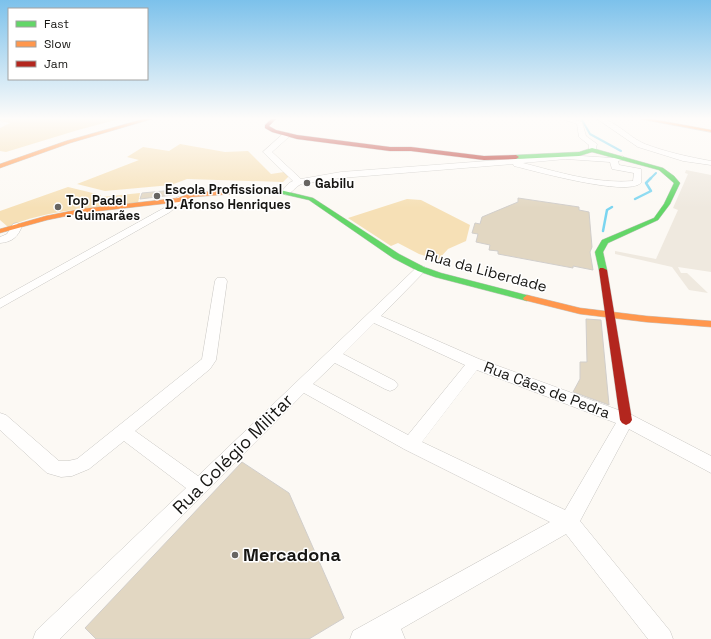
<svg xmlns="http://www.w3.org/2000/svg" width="711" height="639" font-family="'Space Grotesk',sans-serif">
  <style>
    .built { fill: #efe9df }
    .green { fill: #f6e0b6 }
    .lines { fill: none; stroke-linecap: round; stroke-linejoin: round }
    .stream-far1 { stroke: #7bd5f0; stroke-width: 2 }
    .stream { stroke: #7bd5f0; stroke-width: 2.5 }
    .building { fill: #e2d7c2; stroke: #d1cecb }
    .street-casing { stroke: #c9c7c3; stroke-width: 1 }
    .fast-casing { stroke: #c9c7c3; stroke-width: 1 }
    .slow-casing { stroke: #c9c7c3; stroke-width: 1 }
    .jam-casing { stroke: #c9c7c3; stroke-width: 1 }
    .street { fill: #fffefd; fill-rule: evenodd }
    .fast { fill: #63d668; fill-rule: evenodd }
    .slow { fill: #ff974d; fill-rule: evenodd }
    .jam { fill: #b3261e; fill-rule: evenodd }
    .poi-dot { fill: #676562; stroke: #fff; stroke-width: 1.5 }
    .labels { text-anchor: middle; stroke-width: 3; stroke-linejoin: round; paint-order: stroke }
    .far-poi-label { font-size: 13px; font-weight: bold; fill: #171613; stroke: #fff; text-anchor: start }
    .street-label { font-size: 15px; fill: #171613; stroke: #fff }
    .near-street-label { font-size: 18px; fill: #171613; stroke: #fff }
    .near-poi-label { font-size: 18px; font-weight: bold; fill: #171613; stroke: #fff; text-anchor: start }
  </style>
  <rect width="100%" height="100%" fill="#fcf9f4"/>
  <!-- built -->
  <path class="built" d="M 686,170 L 711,175 L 711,272 L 678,267 L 681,273 L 687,273 L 708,293 L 689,290 L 672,267 L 615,254 L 615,251 L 656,259 L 678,210 L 673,208 L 688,174 L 685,173 Z"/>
  <!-- green -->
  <path class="green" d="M 0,118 L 123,118 L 78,130 L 6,152 L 0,151 L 0,128 L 10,123 L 0,121 Z
    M 180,144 L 225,152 L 248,151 L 271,174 L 284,172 L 289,176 L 283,182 L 187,179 L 171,185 L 105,191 L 77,184 L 139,160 L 127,157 L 143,147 L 169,151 Z
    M 68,187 L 101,195 L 101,197 L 140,193 L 138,203 C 98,207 43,210 8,227 L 0,220 L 0,211 Z
    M 407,199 L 421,200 L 470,225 L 466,241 L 448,249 L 438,260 L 419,254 L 398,243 L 391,246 L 348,218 Z"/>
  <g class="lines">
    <!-- stream-far1 -->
    <path class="stream-far1" d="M 582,120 L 590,134 L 621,151
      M 650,179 L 656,173"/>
    <!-- stream -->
    <path class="stream" d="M 635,199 L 651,191 L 646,183 L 651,178
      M 603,231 L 607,210 L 612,207"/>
  </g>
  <!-- building -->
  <path class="building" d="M 174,190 L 173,195 L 140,199 L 142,193 Z
    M 518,198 L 579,207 L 579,210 L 589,212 L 592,247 L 590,252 L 593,270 L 573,266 L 573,268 L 498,254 L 498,251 L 489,250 L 490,245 L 476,242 L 478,234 L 472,233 L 475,223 L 480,224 L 482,217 L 518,202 Z
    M 586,319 L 601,320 L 609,405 L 573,392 L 580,379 L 580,362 L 587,362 Z
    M 242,462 L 289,493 L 344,618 L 309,639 L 96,639 L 85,628 Z"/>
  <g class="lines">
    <defs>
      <path id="street" d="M 559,118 L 570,118 L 582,122 L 586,136 L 597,144 L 595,152 L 589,152 L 589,145 L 579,137 L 577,124 Z
        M 596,118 C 614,118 628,137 645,144 C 666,152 689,157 711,161 L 711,165 L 683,161 L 638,147 Z
        M 284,133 L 290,133 L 291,135 L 272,152 L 301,179 L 341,172 L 566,155 L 613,158 L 623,156 L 623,160 L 618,161 L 619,165 L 641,169 L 641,183 C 627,197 535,171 514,166 L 513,164 L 341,178 L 301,184 C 295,187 292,193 286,195 L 281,192 L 289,183 L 293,181 L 263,152 ZM 566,159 L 610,162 L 612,169 L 634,173 L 633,181 C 596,184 558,172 523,163 Z
        M 179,197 L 184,200 L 170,212 L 0,308 L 0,299 L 164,208 L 176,198 Z
        M 17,223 L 22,226 C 18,237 12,242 0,243 L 0,237 L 7,234 L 13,224 Z
        M 421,266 L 425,267 L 427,269 L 425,271 L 381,316 L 479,359 L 632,415 L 711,456 L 711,473 L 629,429 L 580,521 L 670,631 L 673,639 L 648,639 L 566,534 L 401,629 L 405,639 L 350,639 L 353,631 L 550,522 L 404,449 L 304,393 L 60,639 L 33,639 L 36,631 L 186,488 L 124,441 L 89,469 L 72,476 L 61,477 L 47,473 L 0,430 L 0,413 L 6,415 L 59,461 L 68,461 L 77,459 L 202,359 L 215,281 L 217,278 L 225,278 L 227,281 L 216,360 L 210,369 L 135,431 L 198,476 L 417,267 ZM 374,323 L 465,365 L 408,435 L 313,384 L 335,363 L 385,389 L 390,391 L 395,389 L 398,385 L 395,381 L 343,354 ZM 477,370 L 616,423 L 565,510 L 422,442 Z"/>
      <path id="fast" d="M 592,148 L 663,168 L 674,176 L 680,183 L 670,204 L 658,220 L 608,243 L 603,252 L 607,270 L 603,272 L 599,270 L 595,252 L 602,240 L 654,218 L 664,204 L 674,183 L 659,170 L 592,152 L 579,156 L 516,159 L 513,157 L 516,155 L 579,152 Z
        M 276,189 L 313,198 L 399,254 L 424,267 L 441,273 L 530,296 L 531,298 L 527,301 L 435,277 L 418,271 L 393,258 L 309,200 L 274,192 L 273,191 Z"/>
      <path id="slow" d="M 147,118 L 155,118 L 70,143 L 0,168 L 0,164 L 66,141 Z
        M 635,118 L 646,118 L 711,130 L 711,132 Z
        M 245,189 L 276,189 L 279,191 L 276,193 L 245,193 L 192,197 L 179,202 L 81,213 L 47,220 L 0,233 L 0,229 L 46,216 L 81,209 L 178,198 L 191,193 Z
        M 527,295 L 580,308 L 646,316 L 711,321 L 711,327 L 646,322 L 580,314 L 524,300 L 523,298 Z"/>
      <path id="jam" d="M 272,118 L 277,118 L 269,126 L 276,130 L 297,135 L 390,147 L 411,147 L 484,156 L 516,155 L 519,157 L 516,159 L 484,160 L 411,151 L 390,151 L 297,139 L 272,132 L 265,128 L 265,125 Z
        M 600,268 L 603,268 L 607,270 L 632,420 L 630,423 L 626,425 L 622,423 L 620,420 L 599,270 Z"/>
    </defs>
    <!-- street casing -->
    <use href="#street" class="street-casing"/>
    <!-- fast casing -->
    <use href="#fast" class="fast-casing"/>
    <!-- slow casing -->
    <use href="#slow" class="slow-casing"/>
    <!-- jam casing -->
    <use href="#jam" class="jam-casing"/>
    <!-- street -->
    <use href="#street" class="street"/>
    <!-- fast -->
    <use href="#fast" class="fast"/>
    <!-- slow -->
    <use href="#slow" class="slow"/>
    <!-- jam -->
    <use href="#jam" class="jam"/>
  </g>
  <!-- sky -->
  <linearGradient id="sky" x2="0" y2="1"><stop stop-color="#7cc1eb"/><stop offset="0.57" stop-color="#fefcfa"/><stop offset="1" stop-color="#fefcfa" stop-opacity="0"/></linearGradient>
  <rect width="711" height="208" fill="url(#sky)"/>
  <!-- markers -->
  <g class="poi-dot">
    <circle cx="307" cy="183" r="4"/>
    <circle cx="157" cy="196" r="4"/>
    <circle cx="58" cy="207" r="4"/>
    <circle cx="235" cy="555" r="4"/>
  </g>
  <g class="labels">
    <!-- far-poi labels -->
    <g class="far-poi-label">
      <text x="315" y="188">Gabilu</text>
      <text x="165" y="194">Escola Profissional<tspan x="165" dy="15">D. Afonso Henriques</tspan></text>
      <text x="66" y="205">Top Padel<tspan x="66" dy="15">- Guimarães</tspan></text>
    </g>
    <!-- street labels -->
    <g class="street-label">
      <text transform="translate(486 271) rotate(15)" y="5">Rua da Liberdade</text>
      <text transform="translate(547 390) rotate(21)" y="5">Rua Cães de Pedra</text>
    </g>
    <!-- near-street labels -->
    <g class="near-street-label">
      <text transform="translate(233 454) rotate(-45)" y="6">Rua Colégio Militar</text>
    </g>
    <!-- near-poi labels -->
    <g class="near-poi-label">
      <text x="243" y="561">Mercadona</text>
    </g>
  </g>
  <!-- legend -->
  <rect x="8" y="8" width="140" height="72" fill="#ffffff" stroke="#a2a2a1"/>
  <rect x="16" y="21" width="20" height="6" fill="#63d668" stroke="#a2a2a1"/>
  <text x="44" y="28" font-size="12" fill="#171613">Fast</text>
  <rect x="16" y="41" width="20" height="6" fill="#ff974d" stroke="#a2a2a1"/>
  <text x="44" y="48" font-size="12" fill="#171613">Slow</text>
  <rect x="16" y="61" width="20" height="6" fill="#b3261e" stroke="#a2a2a1"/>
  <text x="44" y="68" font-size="12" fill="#171613">Jam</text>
</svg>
